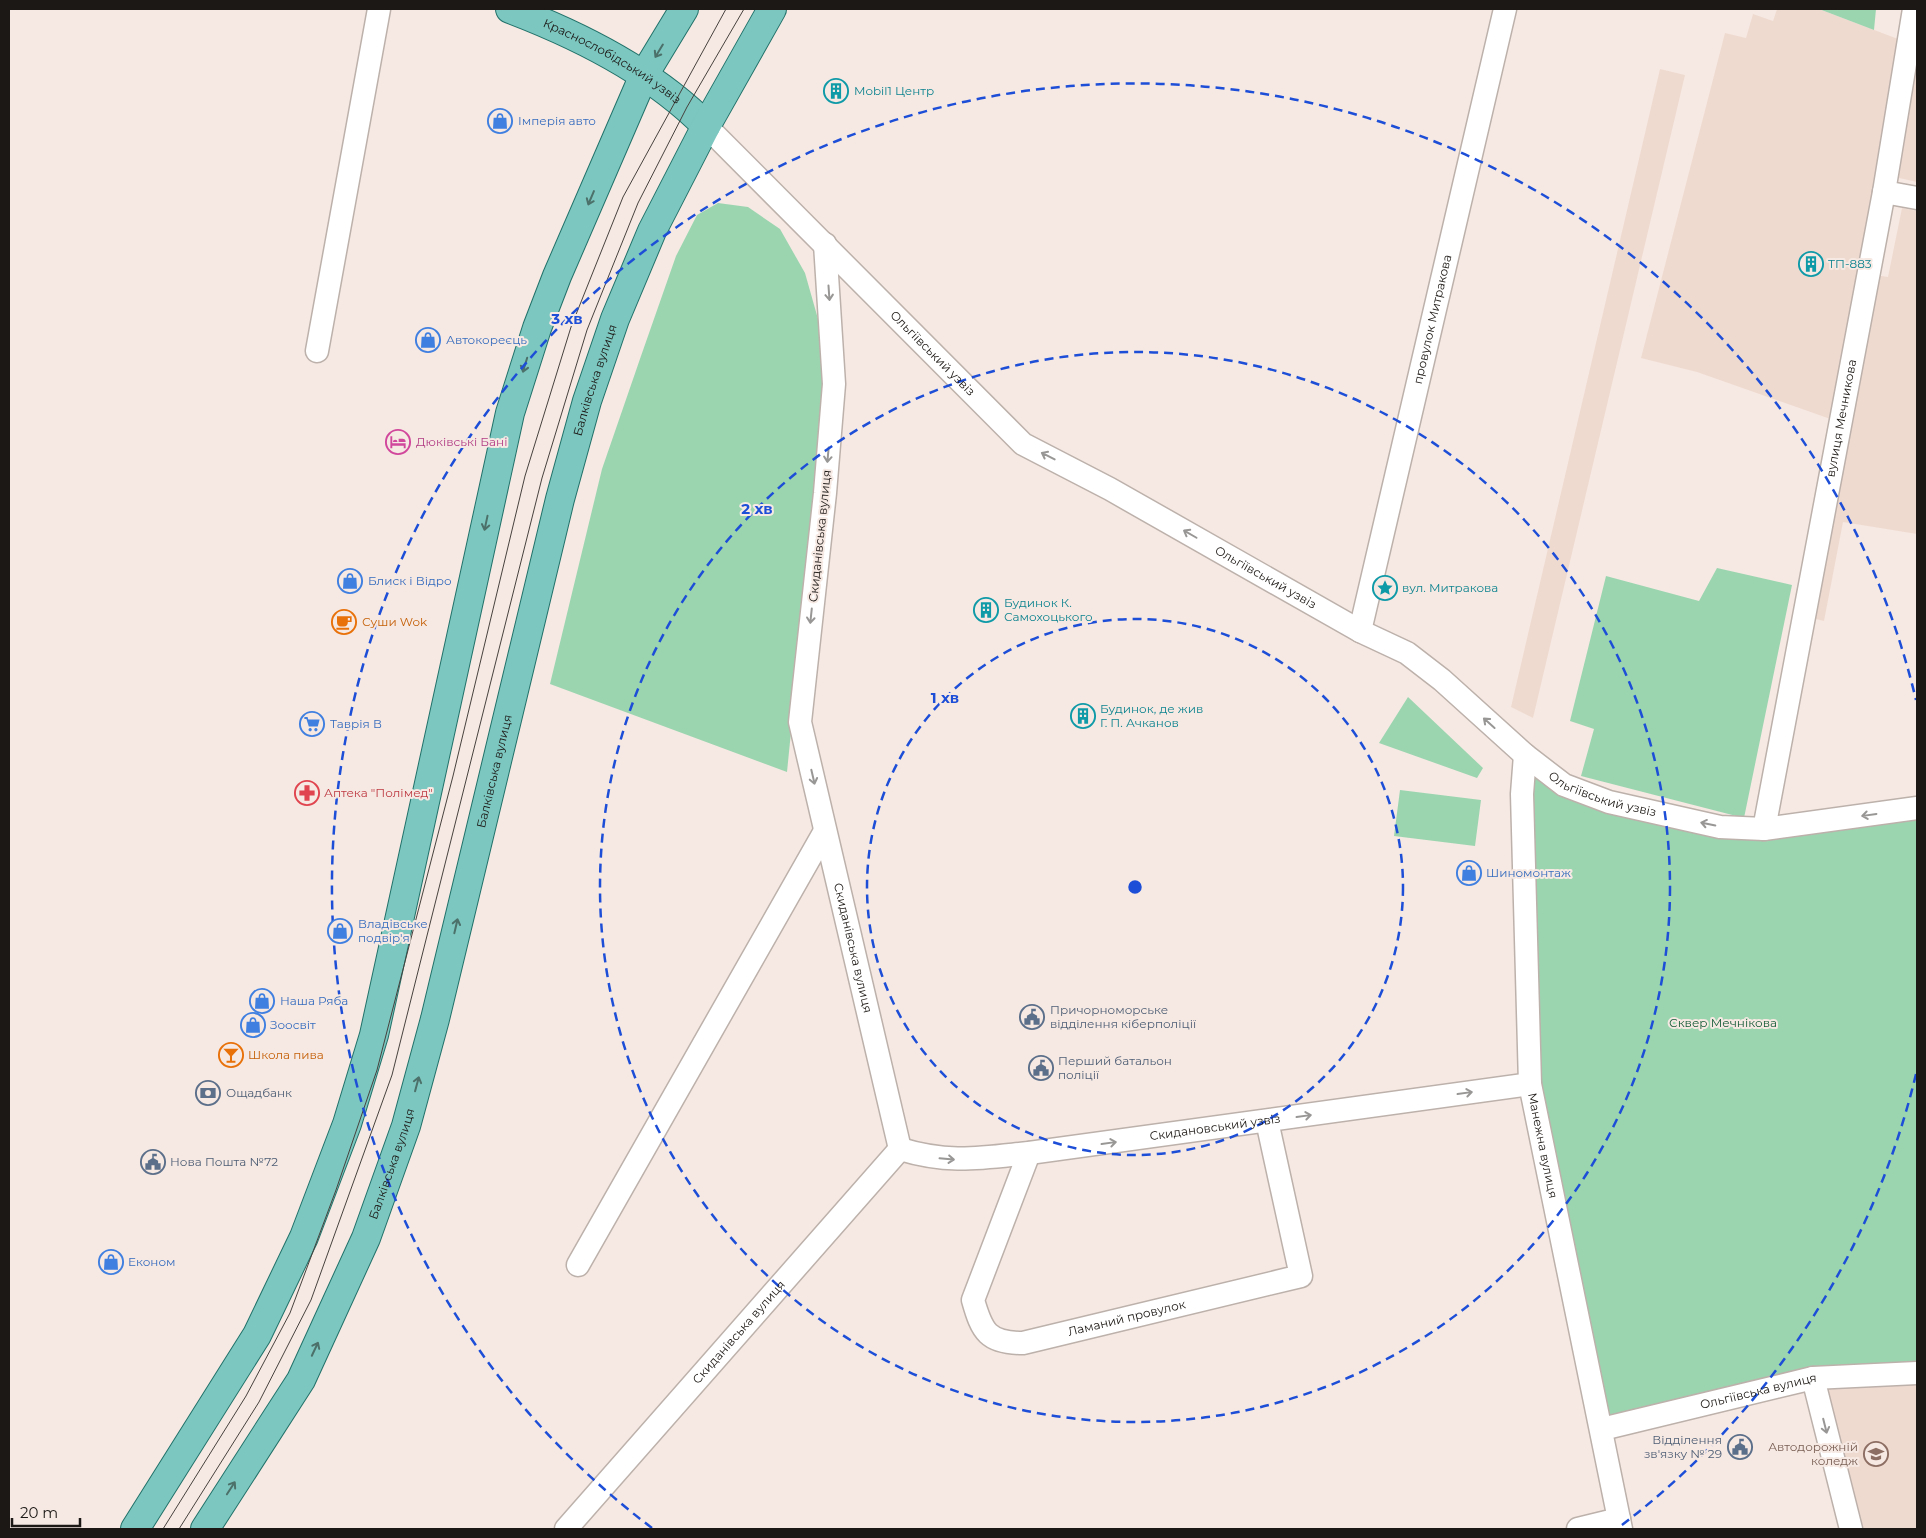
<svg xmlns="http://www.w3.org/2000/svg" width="1926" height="1538" font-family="Montserrat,sans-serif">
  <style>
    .built { fill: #efdad0 }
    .green { fill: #9bd5b0 }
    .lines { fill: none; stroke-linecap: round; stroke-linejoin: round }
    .minor-casing { stroke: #bdb1ab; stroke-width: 25 }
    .major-casing { stroke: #217169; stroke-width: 30 }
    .minor { stroke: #fff; stroke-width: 22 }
    .major { stroke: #7cc7c0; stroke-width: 28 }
    .tram { stroke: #47413d; stroke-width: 1 }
    .oneway { stroke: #4c706a }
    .oneway2 { stroke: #999796 }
    .ring { fill: none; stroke: #1d4ed8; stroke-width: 2.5; stroke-dasharray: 9 6 }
    .labels { text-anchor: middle; stroke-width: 4; stroke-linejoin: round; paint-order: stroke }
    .street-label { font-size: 12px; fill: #1c1815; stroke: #f6e9e3 }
    .culture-label { font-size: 12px; fill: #0d838f; stroke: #f6e9e3; text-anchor: start }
    .shop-label { font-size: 12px; fill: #366cbe; stroke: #f6e9e3; text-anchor: start }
    .hotel-label { font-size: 12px; fill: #b23c85; stroke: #f6e9e3; text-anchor: start }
    .food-label { font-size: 12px; fill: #c56008; stroke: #f6e9e3; text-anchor: start }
    .health-label { font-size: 12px; fill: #be3a42; stroke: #f6e9e3; text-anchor: start }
    .service-label { font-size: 12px; fill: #4e5e75; stroke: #f6e9e3; text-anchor: start }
    .park-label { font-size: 12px; fill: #135a36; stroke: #f6e9e3 }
    .education-label { font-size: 12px; fill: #785e54; stroke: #f6e9e3; text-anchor: end }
    .centre { fill: #1d4ed8; stroke: #f6e9e3; stroke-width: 2.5 }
    .ring-label { font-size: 15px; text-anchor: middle; font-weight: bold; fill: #1d4ed8; stroke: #f6e9e3; stroke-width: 4; stroke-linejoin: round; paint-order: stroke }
  </style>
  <rect width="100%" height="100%" fill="#f6e9e3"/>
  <!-- built -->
  <path class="built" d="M 1777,9 L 1819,9 L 1898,39 L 1836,421 L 1697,372 L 1641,358 L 1725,33 L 1746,38 L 1753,14 L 1773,21 Z
    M 1917,11 L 1917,182 L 1890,176 Z
    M 1660,69 L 1685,75 L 1533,718 L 1511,707 Z
    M 1902,208 L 1917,211 L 1917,534 L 1843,522 L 1824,621 L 1812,618 L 1875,275 L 1888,277 Z
    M 1917,1374 L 1917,1529 L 1853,1529 L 1815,1380 Z"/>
  <!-- green -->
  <path class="green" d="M 1819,9 L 1876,9 L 1874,30 Z
    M 718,203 L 748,207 L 780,229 L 805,273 L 820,326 L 826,383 L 787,772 L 550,684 L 602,469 L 641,356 L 676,256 L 697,215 Z
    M 1717,568 L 1792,585 L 1744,818 L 1581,776 L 1594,729 L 1570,721 L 1606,576 L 1699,601 Z
    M 1408,697 L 1483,768 L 1477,778 L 1379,743 Z
    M 1525,755 L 1550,776 L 1720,827 L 1917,808 L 1917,1373 L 1813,1378 L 1602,1429 L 1530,1084 Z
    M 1400,790 L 1481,800 L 1475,846 L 1394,836 Z"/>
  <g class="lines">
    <defs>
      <g id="minor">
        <path id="s1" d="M 706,126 L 1023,444 L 1110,489 L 1360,631 L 1407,653 L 1442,680 L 1525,755 L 1564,785 L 1609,802 L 1720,827 L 1764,829 L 1917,808"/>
        <path d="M 1884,192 L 1917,198"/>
        <path id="s2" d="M 825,244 L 834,384 L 825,493 L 800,722 L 900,1149"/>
        <path d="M 317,351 L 379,9"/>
        <path id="s3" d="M 1360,631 L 1505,9"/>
        <path id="s4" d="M 1525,755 L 1522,794 L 1530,1084 L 1621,1529"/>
        <path id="s5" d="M 1764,829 L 1884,192 L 1914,9"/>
        <path id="s6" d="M 900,1149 C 949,1164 980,1158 1029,1153 L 1530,1084"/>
        <path id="s7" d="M 1029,1153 L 973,1300 C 982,1332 988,1343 1023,1343 L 1301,1276 L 1267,1121"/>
        <path d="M 578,1265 L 825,831"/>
        <path d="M 1813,1378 L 1851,1529"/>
        <path id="s8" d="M 1602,1429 L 1813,1378 L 1917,1373"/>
        <path id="s9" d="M 566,1529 L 900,1149"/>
        <path d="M 1578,1529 L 1619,1519"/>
      </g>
      <g id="major">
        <path id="s10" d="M 510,9 C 581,36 653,72 706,126"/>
        <path d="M 135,1529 L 257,1335 L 304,1237 L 347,1124 L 374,1035 L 510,413 L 537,328 L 557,276 L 644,75 L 684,9"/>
        <path id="s11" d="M 205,1529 L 301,1380 L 366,1238 L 406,1126 L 435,1019 L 560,499 L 587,401 L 615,319 L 652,231 L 706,126 L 772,9"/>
      </g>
    </defs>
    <!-- minor casing -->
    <use href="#minor" class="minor-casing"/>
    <!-- major casing -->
    <use href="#major" class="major-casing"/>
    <!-- minor -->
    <use href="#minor" class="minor"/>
    <!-- major -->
    <use href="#major" class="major"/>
    <!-- tram -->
    <path class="tram" d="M 163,1529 L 246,1396 L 290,1313 L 336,1190 L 377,1070 L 453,776 L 525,476 L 571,327 L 623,197 L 726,9
      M 179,1529 L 259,1402 L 311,1300 L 392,1075 L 542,478 L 587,330 L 638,203 L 687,107 L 744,9"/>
  </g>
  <!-- one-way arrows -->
  <defs><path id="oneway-shaft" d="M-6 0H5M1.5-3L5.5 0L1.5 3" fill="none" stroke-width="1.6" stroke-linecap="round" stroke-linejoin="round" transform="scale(1.25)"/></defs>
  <g class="oneway">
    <use href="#oneway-shaft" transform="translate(659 51) rotate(121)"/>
    <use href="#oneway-shaft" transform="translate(591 198) rotate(113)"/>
    <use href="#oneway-shaft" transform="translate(525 365) rotate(107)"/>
    <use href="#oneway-shaft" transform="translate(486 523) rotate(102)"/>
    <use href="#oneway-shaft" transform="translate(456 926) rotate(-77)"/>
    <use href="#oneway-shaft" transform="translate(417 1084) rotate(-75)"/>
    <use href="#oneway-shaft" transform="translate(315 1349) rotate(-65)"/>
    <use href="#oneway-shaft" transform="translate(231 1488) rotate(-57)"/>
  </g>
  <g class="oneway2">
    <use href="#oneway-shaft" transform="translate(829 293) rotate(86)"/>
    <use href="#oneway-shaft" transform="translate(828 455) rotate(95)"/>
    <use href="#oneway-shaft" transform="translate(1048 456) rotate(-153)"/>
    <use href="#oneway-shaft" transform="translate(1190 534) rotate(-150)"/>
    <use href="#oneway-shaft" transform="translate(811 616) rotate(96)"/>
    <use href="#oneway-shaft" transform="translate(1489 723) rotate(-138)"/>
    <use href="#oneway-shaft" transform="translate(813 777) rotate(77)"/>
    <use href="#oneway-shaft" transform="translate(1869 815) rotate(172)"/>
    <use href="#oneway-shaft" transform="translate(1708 824) rotate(-168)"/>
    <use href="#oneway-shaft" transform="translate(1465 1093) rotate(-8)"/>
    <use href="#oneway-shaft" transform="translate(1304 1116) rotate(-8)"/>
    <use href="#oneway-shaft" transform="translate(1109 1143) rotate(-8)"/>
    <use href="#oneway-shaft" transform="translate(947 1159) rotate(5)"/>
    <use href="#oneway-shaft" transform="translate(1825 1426) rotate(76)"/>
  </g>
  <!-- distance rings -->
  <g class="ring">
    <circle cx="1135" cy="887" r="268"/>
    <circle cx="1135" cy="887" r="535"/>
    <path d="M1916 1074A803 803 0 0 1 1618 1528M652 1528A803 803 0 1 1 1916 700"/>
  </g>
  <!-- icons -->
  <defs>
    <symbol id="building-ring" viewBox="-11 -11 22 22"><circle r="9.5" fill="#f6e9e3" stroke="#0f9aa8" stroke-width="1.5"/><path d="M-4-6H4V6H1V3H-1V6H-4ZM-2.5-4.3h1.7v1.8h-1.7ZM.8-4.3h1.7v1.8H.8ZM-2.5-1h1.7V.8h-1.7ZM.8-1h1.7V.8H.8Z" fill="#0f9aa8"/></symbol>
    <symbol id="shop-ring" viewBox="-11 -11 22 22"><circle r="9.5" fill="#f6e9e3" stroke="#3f7fe0" stroke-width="1.5"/><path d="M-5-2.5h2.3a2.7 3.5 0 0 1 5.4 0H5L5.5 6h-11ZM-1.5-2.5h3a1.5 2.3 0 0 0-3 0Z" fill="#3f7fe0"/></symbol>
    <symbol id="hotel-ring" viewBox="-11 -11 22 22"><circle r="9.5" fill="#f6e9e3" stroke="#d1479c" stroke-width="1.5"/><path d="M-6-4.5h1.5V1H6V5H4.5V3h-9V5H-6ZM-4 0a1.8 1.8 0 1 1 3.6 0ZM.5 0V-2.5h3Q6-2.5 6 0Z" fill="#d1479c"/></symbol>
    <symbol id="sight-ring" viewBox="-11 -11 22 22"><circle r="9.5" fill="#f6e9e3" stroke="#0f9aa8" stroke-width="1.5"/><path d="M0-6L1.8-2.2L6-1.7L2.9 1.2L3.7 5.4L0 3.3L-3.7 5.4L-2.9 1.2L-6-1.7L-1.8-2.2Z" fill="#0f9aa8"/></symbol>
    <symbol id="cafe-ring" viewBox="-11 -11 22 22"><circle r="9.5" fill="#f6e9e3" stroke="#e8710a" stroke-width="1.5"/><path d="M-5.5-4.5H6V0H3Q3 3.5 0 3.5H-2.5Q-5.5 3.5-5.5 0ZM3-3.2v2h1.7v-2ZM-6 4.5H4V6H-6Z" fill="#e8710a"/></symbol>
    <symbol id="supermarket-ring" viewBox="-11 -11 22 22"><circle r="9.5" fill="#f6e9e3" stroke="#3f7fe0" stroke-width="1.5"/><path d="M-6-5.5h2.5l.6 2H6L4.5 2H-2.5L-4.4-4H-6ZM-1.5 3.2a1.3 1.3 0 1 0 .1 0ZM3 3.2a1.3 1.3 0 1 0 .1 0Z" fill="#3f7fe0"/></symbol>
    <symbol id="pharmacy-ring" viewBox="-11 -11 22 22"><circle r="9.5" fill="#f6e9e3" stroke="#e0444e" stroke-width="1.5"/><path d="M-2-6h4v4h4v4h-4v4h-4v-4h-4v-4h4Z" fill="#e0444e"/></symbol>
    <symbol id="civic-ring" viewBox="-11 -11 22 22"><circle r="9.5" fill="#f6e9e3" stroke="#5c6f8a" stroke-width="1.5"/><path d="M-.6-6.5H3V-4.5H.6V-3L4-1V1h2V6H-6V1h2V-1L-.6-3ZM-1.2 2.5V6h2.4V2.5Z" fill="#5c6f8a"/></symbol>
    <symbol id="bar-ring" viewBox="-11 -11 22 22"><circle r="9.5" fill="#f6e9e3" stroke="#e8710a" stroke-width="1.5"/><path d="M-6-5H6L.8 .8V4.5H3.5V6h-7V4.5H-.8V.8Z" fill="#e8710a"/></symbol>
    <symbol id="bank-ring" viewBox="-11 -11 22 22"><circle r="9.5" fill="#f6e9e3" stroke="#5c6f8a" stroke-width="1.5"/><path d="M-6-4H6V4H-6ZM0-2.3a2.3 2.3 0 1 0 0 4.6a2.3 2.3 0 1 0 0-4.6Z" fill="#5c6f8a"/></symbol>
    <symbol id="university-ring" viewBox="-11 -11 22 22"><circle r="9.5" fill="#f6e9e3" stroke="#8d6e63" stroke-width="1.5"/><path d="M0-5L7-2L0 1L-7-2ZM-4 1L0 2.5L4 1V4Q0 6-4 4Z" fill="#8d6e63"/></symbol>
  </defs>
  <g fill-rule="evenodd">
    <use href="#building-ring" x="822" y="77" width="28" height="28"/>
    <use href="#shop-ring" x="486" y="107" width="28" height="28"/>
    <use href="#building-ring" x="1797" y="250" width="28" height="28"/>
    <use href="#shop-ring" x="414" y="326" width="28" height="28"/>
    <use href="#hotel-ring" x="384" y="428" width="28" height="28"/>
    <use href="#shop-ring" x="336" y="567" width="28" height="28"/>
    <use href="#sight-ring" x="1371" y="574" width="28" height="28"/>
    <use href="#building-ring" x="972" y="596" width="28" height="28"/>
    <use href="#cafe-ring" x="330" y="608" width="28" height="28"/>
    <use href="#building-ring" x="1069" y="702" width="28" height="28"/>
    <use href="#supermarket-ring" x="298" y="710" width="28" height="28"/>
    <use href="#pharmacy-ring" x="293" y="779" width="28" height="28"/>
    <use href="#shop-ring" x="1455" y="859" width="28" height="28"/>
    <use href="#shop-ring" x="326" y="917" width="28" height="28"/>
    <use href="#shop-ring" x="248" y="987" width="28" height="28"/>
    <use href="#civic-ring" x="1018" y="1003" width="28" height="28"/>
    <use href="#shop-ring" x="239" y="1011" width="28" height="28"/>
    <use href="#bar-ring" x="217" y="1041" width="28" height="28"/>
    <use href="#civic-ring" x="1027" y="1054" width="28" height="28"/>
    <use href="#bank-ring" x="194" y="1079" width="28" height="28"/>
    <use href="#civic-ring" x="139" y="1148" width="28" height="28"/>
    <use href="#shop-ring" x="97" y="1248" width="28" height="28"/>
    <use href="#civic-ring" x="1726" y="1433" width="28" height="28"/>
    <use href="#university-ring" x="1862" y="1440" width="28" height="28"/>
  </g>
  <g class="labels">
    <!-- street labels -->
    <g class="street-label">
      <text dy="4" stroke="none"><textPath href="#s10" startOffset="115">Краснослобідський узвіз</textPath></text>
      <text dy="4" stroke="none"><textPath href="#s3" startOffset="320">провулок Митракова</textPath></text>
      <text dy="4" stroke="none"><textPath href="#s1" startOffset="321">Ольгіївський узвіз</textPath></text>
      <text dy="4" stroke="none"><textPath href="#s11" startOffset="1222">Балківська вулиця</textPath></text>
      <text dy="4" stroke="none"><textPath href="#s5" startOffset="418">вулиця Мечникова</textPath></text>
      <text transform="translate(820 536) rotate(-84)" y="4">Скиданівська вулиця</text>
      <text dy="4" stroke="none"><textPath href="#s1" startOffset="726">Ольгіївський узвіз</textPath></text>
      <text dy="4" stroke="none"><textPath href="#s11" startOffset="818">Балківська вулиця</textPath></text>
      <text dy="4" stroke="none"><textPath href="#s1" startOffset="1131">Ольгіївський узвіз</textPath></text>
      <text dy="4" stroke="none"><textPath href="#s2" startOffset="712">Скиданівська вулиця</textPath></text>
      <text dy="4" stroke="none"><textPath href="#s6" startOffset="318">Скидановський узвіз</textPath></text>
      <text dy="4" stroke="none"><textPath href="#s4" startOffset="392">Манежна вулиця</textPath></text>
      <text dy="4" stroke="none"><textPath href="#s11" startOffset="412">Балківська вулиця</textPath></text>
      <text dy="4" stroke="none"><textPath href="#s7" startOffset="338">Ламаний провулок</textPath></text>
      <text dy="4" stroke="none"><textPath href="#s9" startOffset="262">Скиданівська вулиця</textPath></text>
      <text dy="4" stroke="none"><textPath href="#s8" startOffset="161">Ольгіївська вулиця</textPath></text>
    </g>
    <!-- culture labels -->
    <g class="culture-label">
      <text x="854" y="95">Mobil1 Центр</text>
      <text x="1828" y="268">ТП-883</text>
      <text x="1402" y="592">вул. Митракова</text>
      <text x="1004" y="607">Будинок К.<tspan x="1004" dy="14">Самохоцького</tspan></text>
      <text x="1100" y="713">Будинок, де жив<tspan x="1100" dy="14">Г. П. Ачканов</tspan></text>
    </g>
    <!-- shop labels -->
    <g class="shop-label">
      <text x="518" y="125">Імперія авто</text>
      <text x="446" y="344">Автокореєць</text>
      <text x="368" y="585">Блиск і Відро</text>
      <text x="330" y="728">Таврія В</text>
      <text x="1486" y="877">Шиномонтаж</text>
      <text x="358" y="928">Владiвське<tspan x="358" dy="14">подвiр'я</tspan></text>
      <text x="280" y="1005">Наша Ряба</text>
      <text x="270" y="1029">Зоосвіт</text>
      <text x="128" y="1266">Економ</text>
    </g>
    <!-- hotel labels -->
    <g class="hotel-label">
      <text x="416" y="446">Дюківські Бані</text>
    </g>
    <!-- food labels -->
    <g class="food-label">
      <text x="362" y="626">Суши Wok</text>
      <text x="248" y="1059">Школа пива</text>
    </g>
    <!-- health labels -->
    <g class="health-label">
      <text x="324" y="797">Аптека "Полімед"</text>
    </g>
    <!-- service labels -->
    <g class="service-label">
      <text x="1050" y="1014">Причорноморське<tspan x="1050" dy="14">відділення кіберполіції</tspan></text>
      <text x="1058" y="1065">Перший батальон<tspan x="1058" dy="14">поліції</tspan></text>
      <text x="226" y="1097">Ощадбанк</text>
      <text x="170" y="1166">Нова Пошта №72</text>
      <text x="1722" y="1444" text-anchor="end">Відділення<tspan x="1722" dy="14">зв'язку № 29</tspan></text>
    </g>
    <!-- park labels -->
    <g class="park-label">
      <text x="1723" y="1027">Сквер Мечнікова</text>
    </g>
    <!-- education labels -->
    <g class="education-label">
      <text x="1858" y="1451">Автодорожній<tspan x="1858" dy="14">коледж</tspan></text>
    </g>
  </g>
  <circle cx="1135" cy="887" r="8" class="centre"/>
  <g class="ring-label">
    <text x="567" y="324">3 хв</text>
    <text x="757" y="514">2 хв</text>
    <text x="945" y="703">1 хв</text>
  </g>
  <!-- border -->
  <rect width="1926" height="1538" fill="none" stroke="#1c1815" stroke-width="20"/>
  <!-- scale -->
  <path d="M12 1518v8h68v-8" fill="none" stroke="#1c1815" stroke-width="2.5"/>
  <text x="20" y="1518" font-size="15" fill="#1c1815" stroke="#f6e9e3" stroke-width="4" paint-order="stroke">20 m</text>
</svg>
